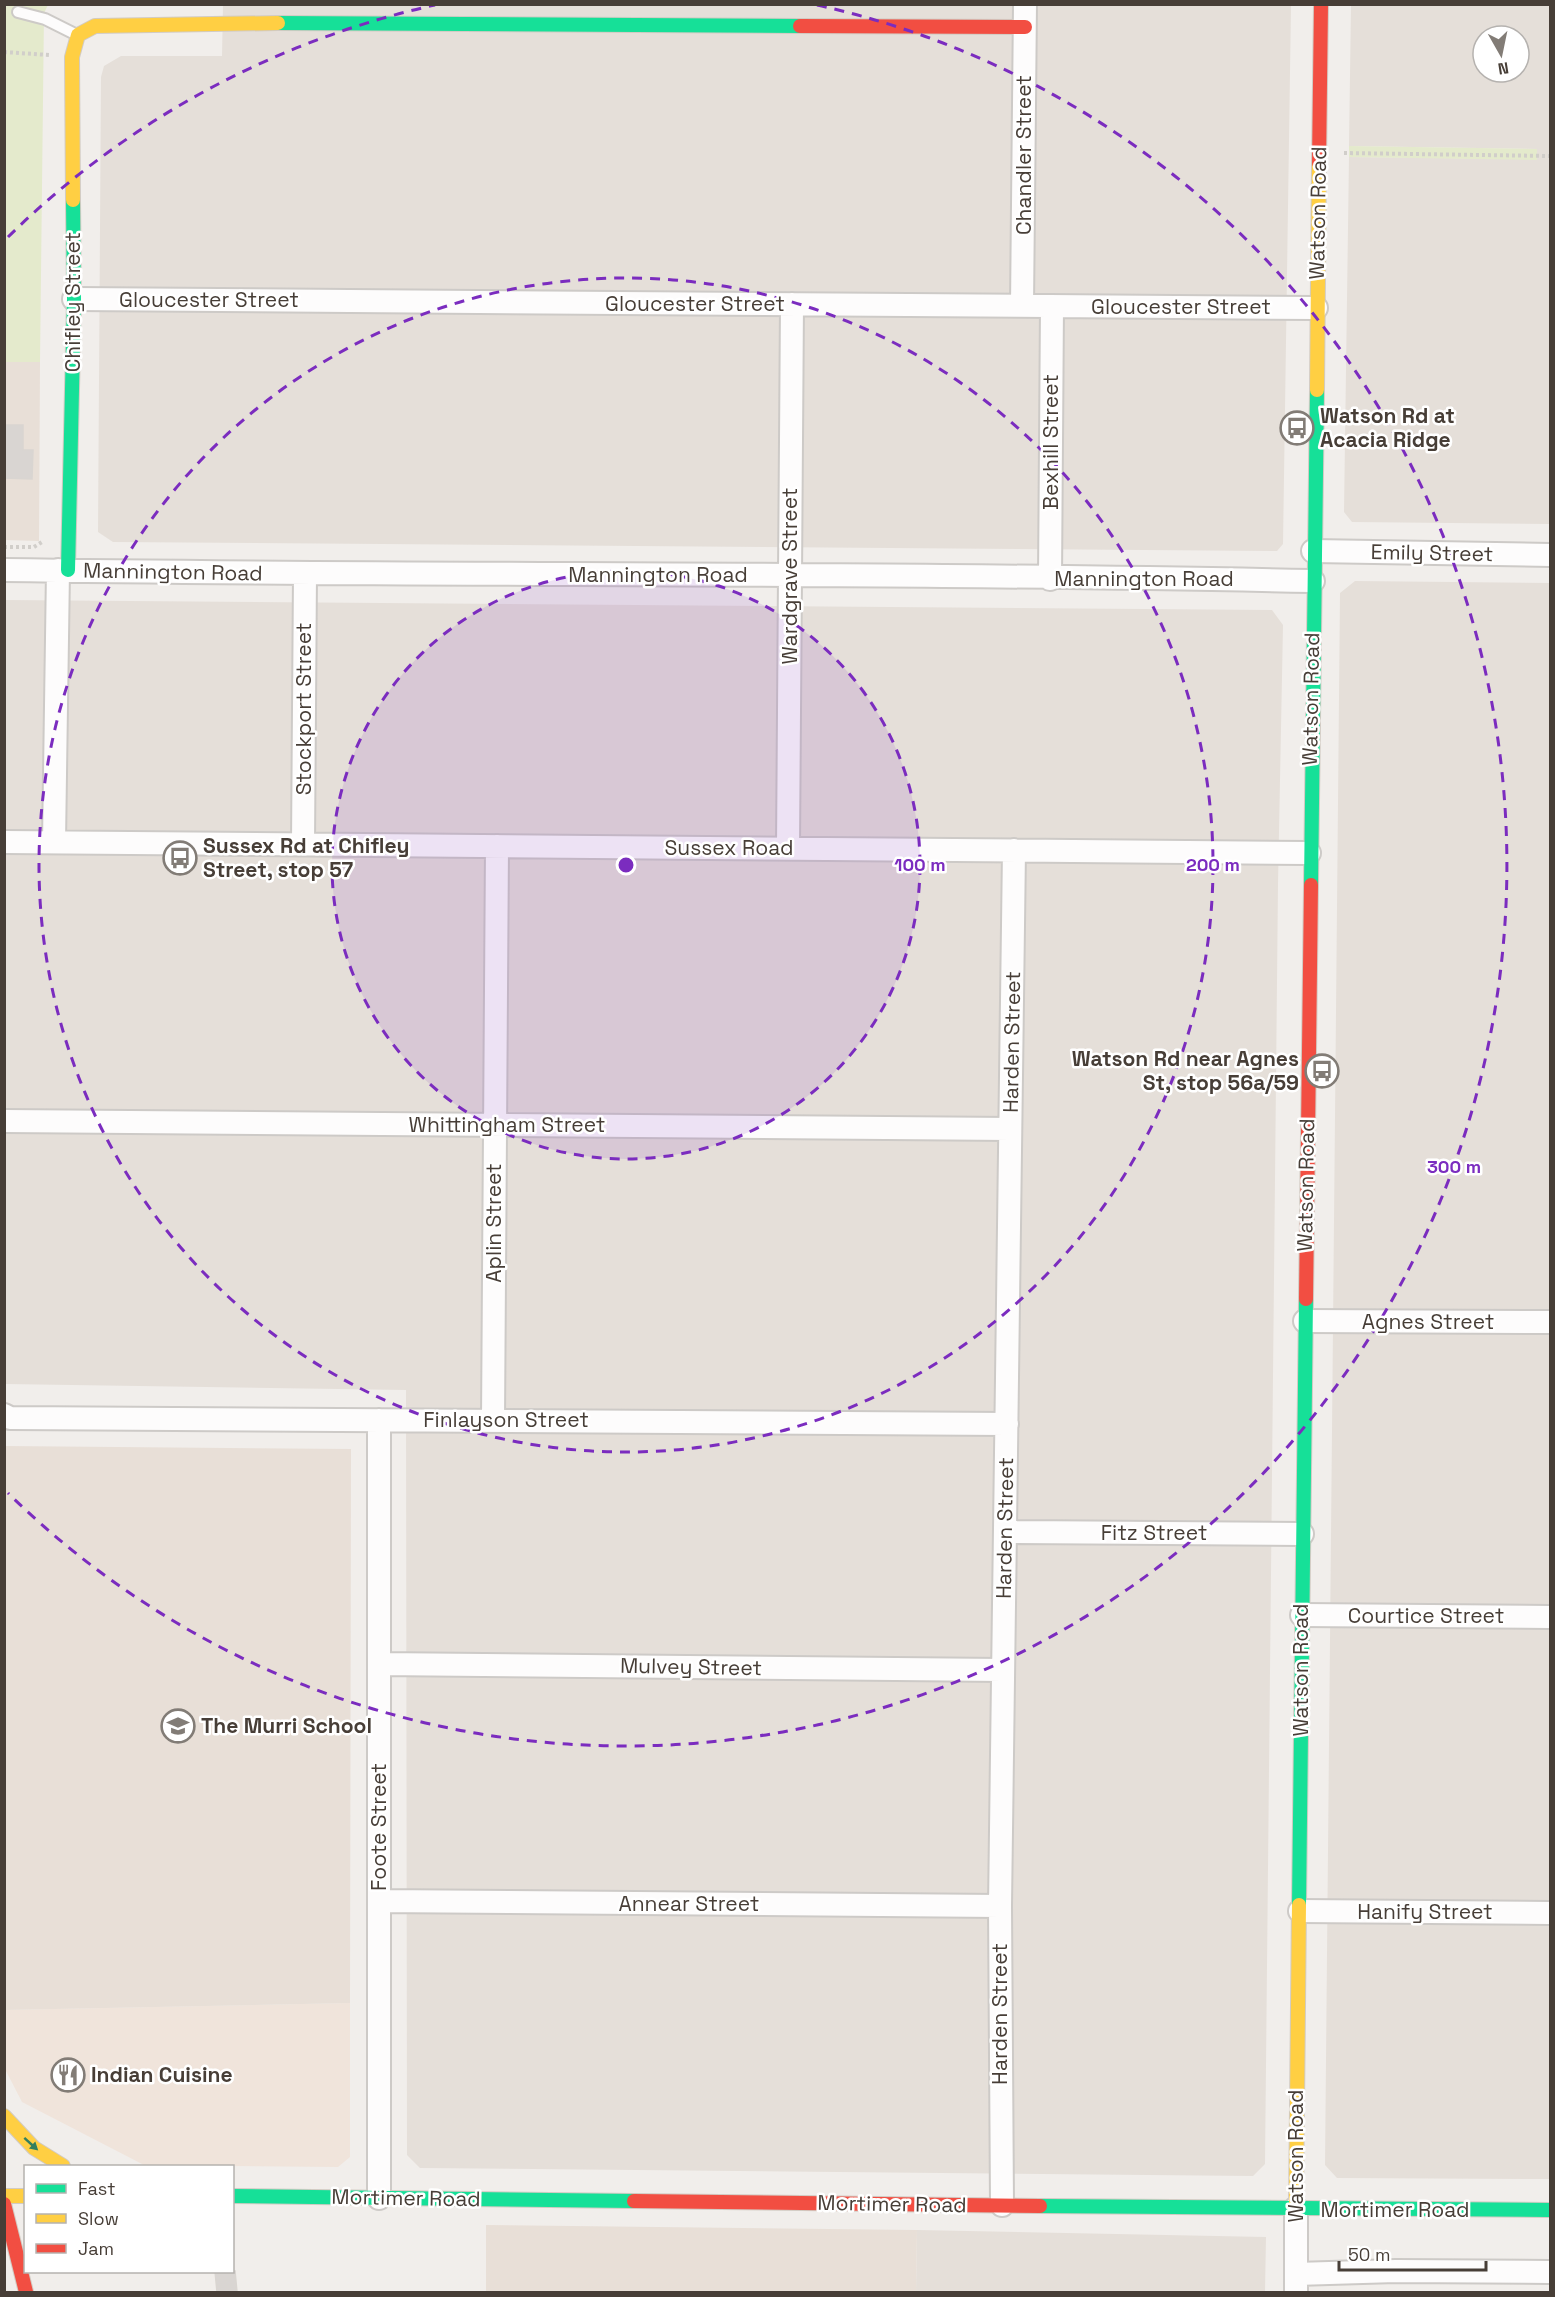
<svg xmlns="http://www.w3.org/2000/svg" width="1555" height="2297" font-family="'Space Grotesk',sans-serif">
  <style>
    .residential { fill: #e5dfd9; fill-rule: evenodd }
    .commercial { fill: #f0e4db }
    .education { fill: #e8dfd7 }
    .green { fill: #e4eacc }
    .building { fill: #d9d5d2; stroke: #d9d5d1; stroke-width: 1.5 }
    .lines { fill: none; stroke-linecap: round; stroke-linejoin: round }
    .lane-casing { stroke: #cdcac7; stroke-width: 14 }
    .street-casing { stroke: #cdcac7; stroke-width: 26 }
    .fast-casing { stroke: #d2cbc3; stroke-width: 16 }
    .slow-casing { stroke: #d2cbc3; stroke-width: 16 }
    .jam-casing { stroke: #d2cbc3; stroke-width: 16 }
    .path { stroke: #d1ceca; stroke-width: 4; stroke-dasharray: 3 3; stroke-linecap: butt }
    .lane { stroke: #fdfcfc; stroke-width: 10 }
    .street { stroke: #fdfcfc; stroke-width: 22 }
    .fast { stroke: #16e098; stroke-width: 14 }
    .slow { stroke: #ffcf43; stroke-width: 14 }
    .jam { stroke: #f24e42; stroke-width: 14 }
    .oneway { fill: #337f5e }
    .ring { fill: none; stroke: #7b2cbf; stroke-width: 3; stroke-dasharray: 10 8 }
    .labels { text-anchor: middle; stroke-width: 5; stroke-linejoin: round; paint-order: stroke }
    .street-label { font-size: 21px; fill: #473e37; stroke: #fff }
    .poi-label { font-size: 21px; font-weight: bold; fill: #473e37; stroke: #fff; text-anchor: start }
    .centre { fill: #7b2cbf; stroke: #fff; stroke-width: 3 }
    .ring-label { font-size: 18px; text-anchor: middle; font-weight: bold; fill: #7b2cbf; stroke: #fff; stroke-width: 5; stroke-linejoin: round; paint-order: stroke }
  </style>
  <rect width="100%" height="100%" fill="#f1eeeb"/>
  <!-- residential -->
  <path class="residential" d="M 223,5 L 1291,5 L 1283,544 L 1277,551 L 113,542 L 98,532 L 101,77 L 104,66 L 121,56 L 222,56 Z
    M 1351,5 L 1550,5 L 1550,524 L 1352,522 L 1344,512 L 1349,157 L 1537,159 L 1537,149 L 1349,146 ZM 1483,36 L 1519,36 L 1519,72 L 1483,72 Z
    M 1355,581 L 1550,583 L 1550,2179 L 1337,2178 L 1325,2165 L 1340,593 Z
    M 5,600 L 1272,610 L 1283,625 L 1278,884 L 1265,2164 L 1253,2176 L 420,2168 L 407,2155 L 406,1390 L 5,1384 Z
    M 917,2230 L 1266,2237 L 1265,2292 L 916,2292 Z"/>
  <!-- commercial -->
  <path class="commercial" d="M 350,2003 L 350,2157 L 338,2167 L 144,2165 L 22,2102 L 5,2069 L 4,2010 Z"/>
  <!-- education -->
  <path class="education" d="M 5,362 L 40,362 L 39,541 L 5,540 Z
    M 5,1446 L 351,1449 L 350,2003 L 5,2010 Z
    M 486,2225 L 917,2230 L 916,2292 L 486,2292 Z"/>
  <!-- green -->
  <path class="green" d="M 5,5 L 48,5 L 44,13 L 40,362 L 5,362 Z
    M 1349,146 L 1537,149 L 1537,160 L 1349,157 Z"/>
  <!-- building -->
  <path class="building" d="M 4,425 L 23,425 L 23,450 L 33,450 L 32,479 L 4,478 Z
    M 215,2271 L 235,2271 L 237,2292 L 217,2292 Z"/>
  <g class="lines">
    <defs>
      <path id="lane" d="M 18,12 L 45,19 L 75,34"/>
      <path id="street" d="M 74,299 L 1316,308
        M 1022,306 L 1025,4
        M 1313,551 L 1550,555
        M 4,570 C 440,576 877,572 1313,581
        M 1050,579 L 1052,306
        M 4,842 L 1309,853
        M 54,842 L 58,570
        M 303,844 L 305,574
        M 788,848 L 792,304
        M 4,1121 L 1010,1129
        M 1305,1321 L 1550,1322
        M 4,1415 L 10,1418 L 1007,1424
        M 493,1420 L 497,846
        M 1005,1532 L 1302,1534
        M 1302,1615 L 1550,1617
        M 379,1664 L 1002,1670
        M 379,1901 L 1000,1906
        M 1300,1911 L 1550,1913
        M 379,2198 L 379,1420
        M 1002,2205 L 1000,1906 L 1014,850
        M 1296,2208 L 1296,2292
        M 1296,2274 L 1396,2271 L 1550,2272"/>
      <path id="fast" d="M 278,23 L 800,26
        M 68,570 L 74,299 L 73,200
        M 1311,885 L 1317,390
        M 1299,1905 L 1306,1299
        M 232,2196 L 634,2201
        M 1040,2206 L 1550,2210"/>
      <path id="slow" d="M 73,200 L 72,57 L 78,35 L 95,26 L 278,23
        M 1317,390 L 1319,163
        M 4,2116 L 34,2148 L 63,2166
        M 4,2196 L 26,2196
        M 1296,2208 L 1299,1905"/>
      <path id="jam" d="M 800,26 L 1025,27
        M 1319,163 L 1321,4
        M 1306,1299 L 1311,885
        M 634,2201 L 1040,2206
        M 4,2204 L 26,2292"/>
    </defs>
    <!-- lane casing -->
    <use href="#lane" class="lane-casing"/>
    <!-- street casing -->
    <use href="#street" class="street-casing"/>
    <!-- fast casing -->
    <use href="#fast" class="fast-casing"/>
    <!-- slow casing -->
    <use href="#slow" class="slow-casing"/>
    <!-- jam casing -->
    <use href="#jam" class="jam-casing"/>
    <!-- path -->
    <path class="path" d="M 4,52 L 49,55
      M 1344,153 L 1550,156
      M 4,547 L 34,547 L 42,542"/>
    <!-- lane -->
    <use href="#lane" class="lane"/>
    <!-- street -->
    <use href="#street" class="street"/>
    <!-- fast -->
    <use href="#fast" class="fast"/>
    <!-- slow -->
    <use href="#slow" class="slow"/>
    <!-- jam -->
    <use href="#jam" class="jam"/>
  </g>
  <!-- one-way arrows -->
  <defs><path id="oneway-solid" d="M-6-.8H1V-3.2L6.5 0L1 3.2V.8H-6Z" transform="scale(1.5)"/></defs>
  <use class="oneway" href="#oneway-solid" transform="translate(31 2144) rotate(42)"/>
  <!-- distance rings -->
  <circle cx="626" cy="865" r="294" fill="#7b2cbf" fill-opacity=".12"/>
  <g class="ring">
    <circle cx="626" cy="865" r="294"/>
    <circle cx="626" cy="865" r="587"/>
    <path d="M8 237A881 881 0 0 1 435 5M817 5A881 881 0 1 1 8 1493"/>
  </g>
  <!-- icons -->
  <defs>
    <symbol id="bus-ring" viewBox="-11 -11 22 22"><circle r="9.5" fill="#fff" stroke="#827c76" stroke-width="1.5"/><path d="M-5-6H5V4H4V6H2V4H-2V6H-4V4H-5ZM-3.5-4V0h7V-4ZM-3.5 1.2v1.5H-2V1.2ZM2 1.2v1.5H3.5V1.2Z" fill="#827c76"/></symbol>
    <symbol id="school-ring" viewBox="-11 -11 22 22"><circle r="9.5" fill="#fff" stroke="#827c76" stroke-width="1.5"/><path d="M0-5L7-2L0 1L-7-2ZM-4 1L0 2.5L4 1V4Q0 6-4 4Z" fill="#827c76"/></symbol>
    <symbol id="restaurant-ring" viewBox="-11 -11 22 22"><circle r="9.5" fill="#fff" stroke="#827c76" stroke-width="1.5"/><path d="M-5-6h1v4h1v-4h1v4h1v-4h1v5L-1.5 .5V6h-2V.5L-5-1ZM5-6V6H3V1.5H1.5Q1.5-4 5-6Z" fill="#827c76"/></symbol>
  </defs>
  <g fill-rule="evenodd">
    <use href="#bus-ring" x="1278" y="409" width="38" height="38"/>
    <use href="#bus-ring" x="161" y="839" width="38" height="38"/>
    <use href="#bus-ring" x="1303" y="1052" width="38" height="38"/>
    <use href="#school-ring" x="159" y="1707" width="38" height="38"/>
    <use href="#restaurant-ring" x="49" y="2056" width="38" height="38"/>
  </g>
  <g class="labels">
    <!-- street labels -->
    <g class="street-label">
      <text transform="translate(1024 155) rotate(-90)" y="7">Chandler Street</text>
      <text transform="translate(1318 213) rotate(-89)" y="7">Watson Road</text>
      <text x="209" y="307">Gloucester Street</text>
      <text transform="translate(73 302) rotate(-90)" y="7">Chifley Street</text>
      <text x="695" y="311">Gloucester Street</text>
      <text x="1181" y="314">Gloucester Street</text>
      <text transform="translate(1051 442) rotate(-90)" y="7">Bexhill Street</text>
      <text transform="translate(1432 553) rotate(1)" y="7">Emily Street</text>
      <text transform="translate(173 572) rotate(1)" y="7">Mannington Road</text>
      <text x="658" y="582">Mannington Road</text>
      <text transform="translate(790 576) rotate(-90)" y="7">Wardgrave Street</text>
      <text x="1144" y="586">Mannington Road</text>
      <text transform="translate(1311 699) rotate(-89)" y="7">Watson Road</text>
      <text transform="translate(304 709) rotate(-90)" y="7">Stockport Street</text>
      <text x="729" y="855">Sussex Road</text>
      <text transform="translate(1012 1042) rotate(-89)" y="7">Harden Street</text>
      <text x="507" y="1132">Whittingham Street</text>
      <text transform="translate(1306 1185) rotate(-89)" y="7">Watson Road</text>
      <text transform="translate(494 1223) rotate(-90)" y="7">Aplin Street</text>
      <text x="1428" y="1329">Agnes Street</text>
      <text x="506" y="1427">Finlayson Street</text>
      <text transform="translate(1005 1528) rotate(-89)" y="7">Harden Street</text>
      <text x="1154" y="1540">Fitz Street</text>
      <text x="1426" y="1623">Courtice Street</text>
      <text transform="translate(691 1667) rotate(1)" y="7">Mulvey Street</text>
      <text transform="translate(1301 1670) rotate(-90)" y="7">Watson Road</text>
      <text transform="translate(379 1827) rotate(-90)" y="7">Foote Street</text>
      <text x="689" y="1911">Annear Street</text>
      <text x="1425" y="1919">Hanify Street</text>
      <text transform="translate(1000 2014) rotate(-90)" y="7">Harden Street</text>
      <text transform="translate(1296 2156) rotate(-90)" y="7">Watson Road</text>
      <text transform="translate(406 2198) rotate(1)" y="7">Mortimer Road</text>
      <text transform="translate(892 2204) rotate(1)" y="7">Mortimer Road</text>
      <text x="1395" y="2217">Mortimer Road</text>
    </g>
    <!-- poi labels -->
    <g class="poi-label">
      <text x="1320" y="423">Watson Rd at<tspan x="1320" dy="24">Acacia Ridge</tspan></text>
      <text x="203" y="853">Sussex Rd at Chifley<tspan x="203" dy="24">Street, stop 57</tspan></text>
      <text x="1299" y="1066" text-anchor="end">Watson Rd near Agnes<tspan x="1299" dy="24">St, stop 56a/59</tspan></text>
      <text x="201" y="1733">The Murri School</text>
      <text x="91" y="2082">Indian Cuisine</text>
    </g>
  </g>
  <circle cx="626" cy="865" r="9" class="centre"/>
  <g class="ring-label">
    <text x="920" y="871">100 m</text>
    <text x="1213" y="871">200 m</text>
    <text x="1454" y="1173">300 m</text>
  </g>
  <!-- border -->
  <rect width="1555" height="2297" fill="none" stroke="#473e37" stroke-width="12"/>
  <!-- legend -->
  <rect x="24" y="2165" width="210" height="108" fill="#ffffff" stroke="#b5b2af" stroke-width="1.5"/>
  <rect x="36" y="2184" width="30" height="9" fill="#16e098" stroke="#b5b2af" stroke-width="1.5"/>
  <text x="78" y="2195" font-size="18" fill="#473e37">Fast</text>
  <rect x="36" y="2214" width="30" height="9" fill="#ffcf43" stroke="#b5b2af" stroke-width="1.5"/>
  <text x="78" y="2225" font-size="18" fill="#473e37">Slow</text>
  <rect x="36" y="2244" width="30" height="9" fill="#f24e42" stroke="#b5b2af" stroke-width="1.5"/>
  <text x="78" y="2255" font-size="18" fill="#473e37">Jam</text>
  <!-- north arrow -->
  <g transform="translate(1501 54) rotate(171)"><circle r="28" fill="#ffffff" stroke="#b5b2af" stroke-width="1.5"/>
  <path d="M0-4.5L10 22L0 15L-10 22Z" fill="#827c76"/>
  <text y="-9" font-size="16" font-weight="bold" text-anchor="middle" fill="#473e37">N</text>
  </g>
  <!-- scale -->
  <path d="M1339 2261v9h147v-9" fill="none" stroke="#473e37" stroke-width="3"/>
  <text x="1348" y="2261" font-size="18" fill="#473e37" stroke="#ffffff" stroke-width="4.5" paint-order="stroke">50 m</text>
</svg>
